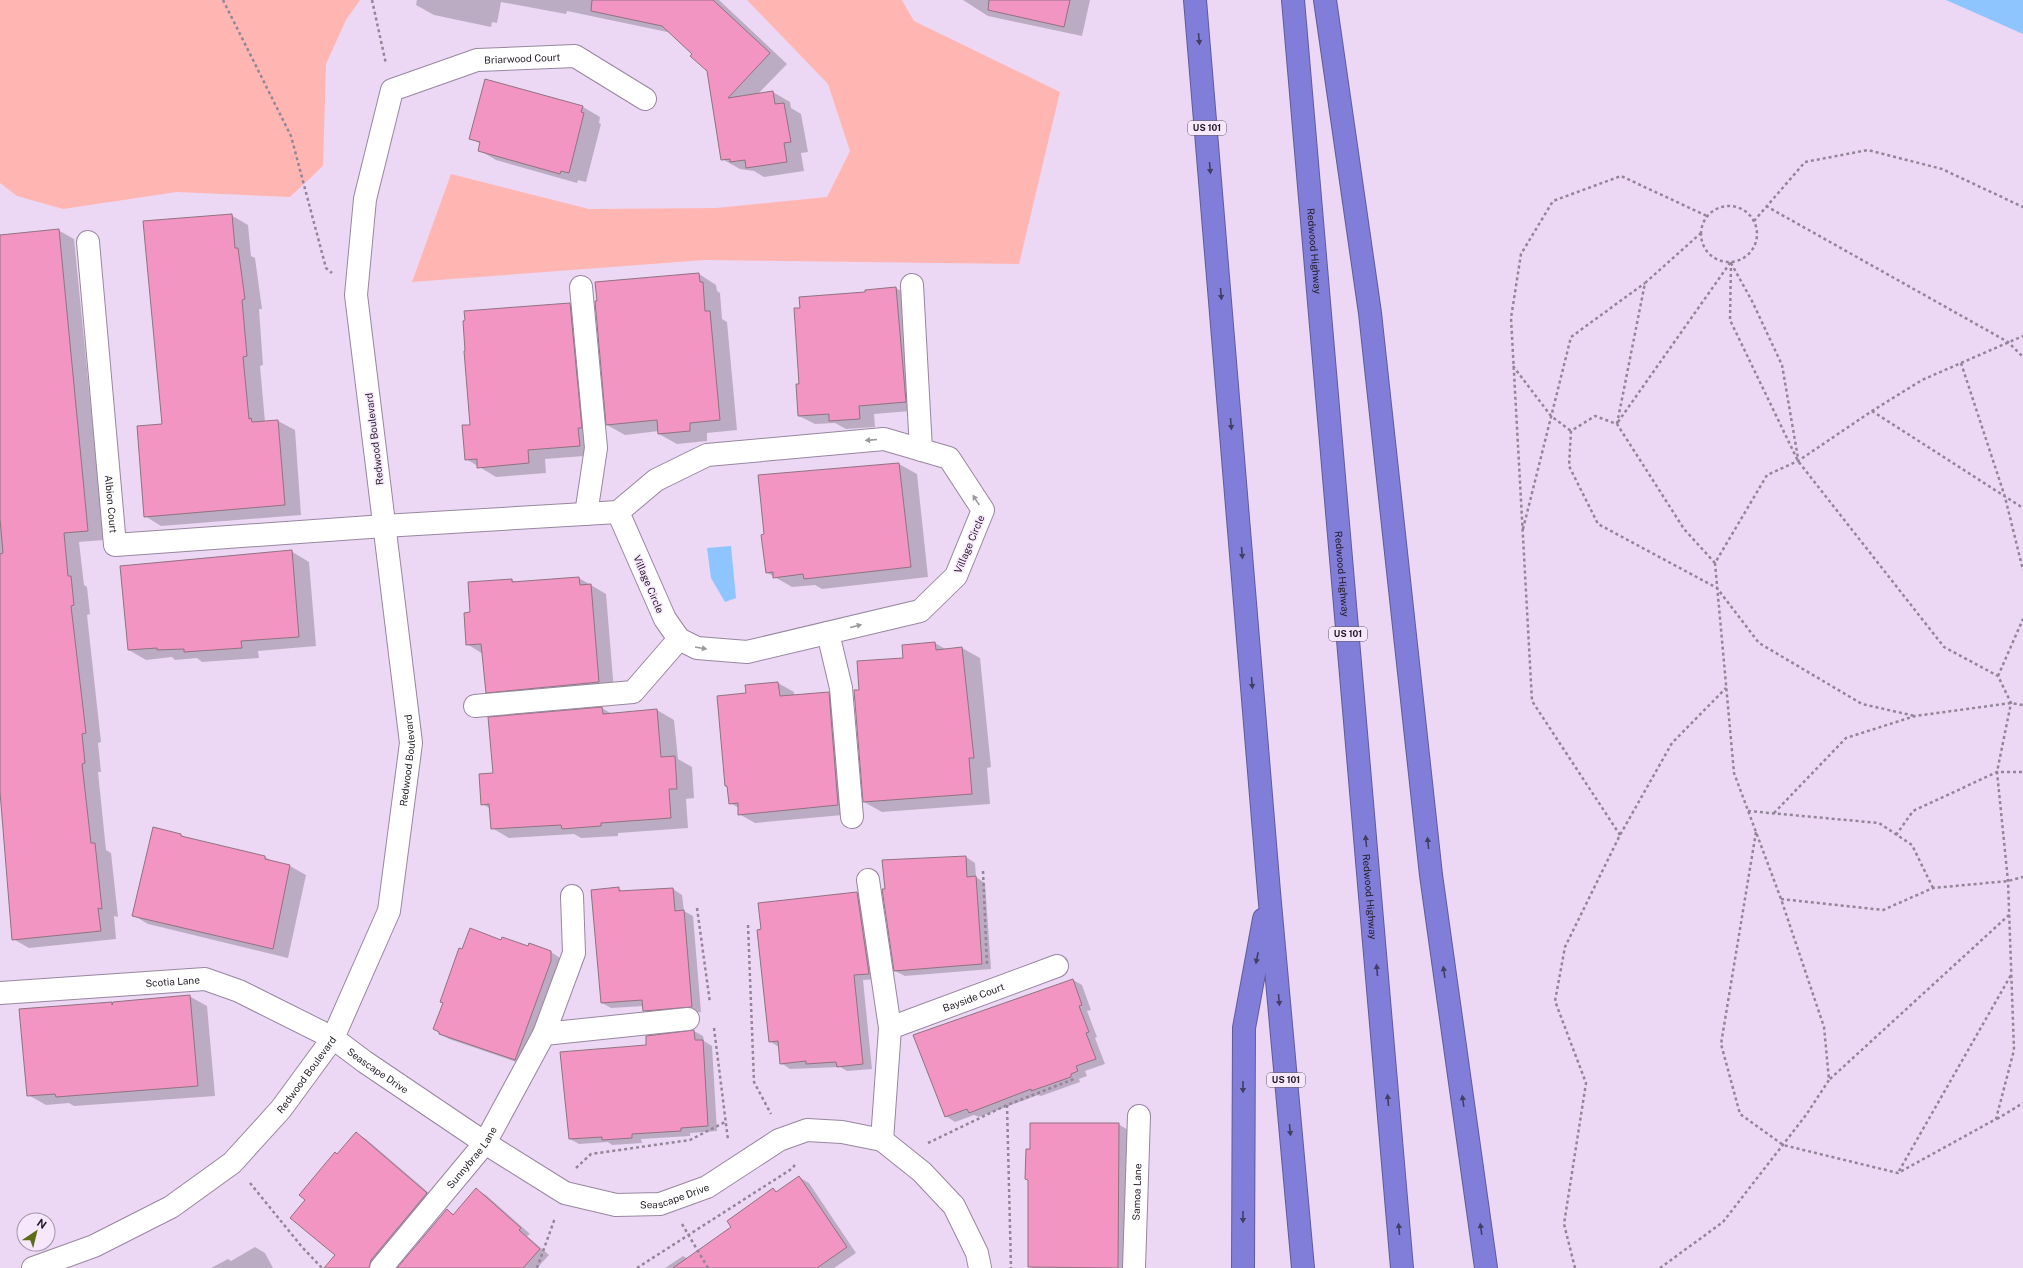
<svg xmlns="http://www.w3.org/2000/svg" width="2023" height="1268" font-family="'Public Sans',sans-serif">
  <style>
    .green { fill: #ffb6b3 }
    .water { fill: #8fc5ff }
    .shadow { fill: #0003 }
    .building { fill: #f295c3; stroke: #907280 }
    .lines { fill: none; stroke-linecap: round; stroke-linejoin: round }
    .minor-casing { stroke: #98869f; stroke-width: 24 }
    .highway-casing { stroke: #605b9a; stroke-width: 24 }
    .path { stroke: #938598; stroke-width: 2.5; stroke-dasharray: 3 3; stroke-linecap: butt }
    .minor { stroke: #fff; stroke-width: 22 }
    .highway { stroke: #817ed9; stroke-width: 22 }
    .oneway { fill: #433e63 }
    .oneway2 { fill: #9c989c }
    .labels { text-anchor: middle; stroke-width: 3; stroke-linejoin: round; paint-order: stroke }
    .shield { fill: #f7e7fd; stroke: #625865; stroke-width: 1 }
    .shield-label { font-size: 9px; font-weight: bold; fill: #221b24 }
    .street-label { font-size: 10px; fill: #221b24; stroke: #f7e7fd }
  </style>
  <rect width="100%" height="100%" fill="#ecd8f4"/>
  <!-- green -->
  <path class="green" d="M 0,0 L 360,0 L 346,20 L 326,64 L 323,166 L 290,197 L 177,192 L 63,209 L 17,196 L 0,183 Z
    M 747,0 L 902,0 L 914,21 L 1060,92 L 1019,264 L 705,260 L 412,282 L 451,174 L 589,209 L 716,208 L 827,197 L 850,151 L 828,84 Z"/>
  <!-- water -->
  <path class="water" d="M 1946,0 L 2023,0 L 2023,34 Z
    M 731,546 L 736,598 L 725,602 L 711,578 L 707,548 Z"/>
  <!-- shadow -->
  <path class="shadow" d="M 417,0 L 719,0 L 787,64 L 758,94 L 773,92 L 790,102 L 791,108 L 801,114 L 808,152 L 801,153 L 804,171 L 764,177 L 754,171 L 740,169 L 722,159 L 708,71 L 694,54 L 672,33 L 567,11 L 566,14 L 501,2 L 497,23 L 492,22 L 491,27 L 434,15 L 416,5 Z
    M 963,0 L 1090,0 L 1082,36 L 988,16 Z
    M 583,107 L 600,117 L 599,123 L 601,124 L 586,182 L 578,180 L 577,183 L 496,160 L 479,150 L 481,144 L 470,138 Z
    M 231,215 L 248,225 L 251,256 L 255,258 L 262,309 L 259,309 L 263,365 L 260,366 L 265,422 L 278,421 L 295,430 L 301,515 L 161,526 L 145,516 L 163,425 Z
    M 58,230 L 74,239 L 104,540 L 79,542 L 84,585 L 87,587 L 90,614 L 87,615 L 101,742 L 98,743 L 101,772 L 98,772 L 106,850 L 111,853 L 118,917 L 114,916 L 116,939 L 29,948 L 13,939 L 0,788 L 0,236 Z
    M 699,274 L 716,285 L 717,291 L 720,293 L 722,319 L 727,322 L 737,430 L 707,433 L 707,441 L 677,444 L 659,434 L 659,431 L 625,435 L 607,425 Z
    M 896,288 L 911,297 L 921,410 L 874,414 L 875,427 L 846,429 L 835,423 L 815,424 L 799,416 L 801,309 L 866,293 Z
    M 570,304 L 587,314 L 597,455 L 545,459 L 546,473 L 496,477 L 466,459 L 472,425 Z
    M 899,464 L 917,474 L 928,577 L 822,589 L 815,585 L 792,587 L 766,572 Z
    M 291,551 L 309,562 L 316,646 L 258,651 L 259,658 L 202,662 L 197,658 L 175,660 L 172,657 L 146,660 L 129,650 Z
    M 579,578 L 606,594 L 614,691 L 502,701 L 486,692 L 483,654 L 467,644 L 471,613 L 512,580 L 517,583 Z
    M 935,643 L 947,650 L 962,648 L 980,658 L 991,767 L 987,768 L 990,804 L 882,812 L 864,802 L 860,691 L 904,659 L 903,646 Z
    M 778,683 L 794,692 L 794,696 L 829,693 L 844,702 L 854,814 L 755,823 L 739,814 L 739,808 L 730,803 L 747,694 Z
    M 602,708 L 612,714 L 657,710 L 674,720 L 678,759 L 692,767 L 694,798 L 686,799 L 688,828 L 618,833 L 618,836 L 581,838 L 574,834 L 509,838 L 492,828 L 491,809 L 482,804 L 494,774 Z
    M 181,835 L 188,839 L 265,857 L 275,863 L 290,866 L 306,875 L 288,958 L 148,924 L 133,915 Z
    M 966,857 L 975,863 L 976,877 L 985,883 L 991,969 L 905,976 L 895,971 Z
    M 618,888 L 624,892 L 673,889 L 682,895 L 684,911 L 693,916 L 701,1012 L 654,1016 L 644,1010 L 644,1006 L 611,1008 L 602,1003 Z
    M 857,893 L 866,898 L 878,979 L 863,980 L 872,1069 L 847,1071 L 840,1067 L 790,1069 L 781,1063 L 779,1047 L 769,1041 Z
    M 502,941 L 551,952 L 560,958 L 560,967 L 525,1065 L 449,1039 L 440,1034 L 463,950 Z
    M 1073,980 L 1082,985 L 1091,1010 L 1087,1011 L 1097,1037 L 1095,1038 L 1105,1064 L 1085,1071 L 1087,1076 L 1079,1079 L 1080,1082 L 1041,1096 L 1038,1095 L 979,1117 L 974,1115 L 955,1122 L 946,1116 Z
    M 189,996 L 207,1006 L 215,1096 L 74,1106 L 69,1103 L 46,1105 L 28,1095 L 111,1003 Z
    M 694,1031 L 703,1036 L 704,1041 L 712,1046 L 717,1131 L 690,1133 L 690,1136 L 641,1139 L 642,1143 L 612,1145 L 608,1142 L 579,1144 L 570,1139 L 647,1045 Z
    M 1118,1124 L 1128,1130 L 1127,1268 L 1032,1268 L 1029,1266 Z
    M 356,1133 L 366,1139 L 436,1199 L 379,1268 L 342,1268 L 306,1200 L 338,1155 Z
    M 799,1177 L 809,1183 L 856,1253 L 834,1268 L 665,1268 L 683,1256 L 688,1259 L 733,1227 L 773,1190 L 778,1192 Z
    M 477,1190 L 486,1195 L 530,1234 L 527,1236 L 549,1255 L 537,1268 L 398,1268 L 447,1210 L 455,1215 Z
    M 255,1247 L 265,1253 L 273,1268 L 211,1268 L 228,1259 L 231,1261 Z"/>
  <!-- building -->
  <path class="building" d="M 592,0 L 713,0 L 770,53 L 728,98 L 773,91 L 775,104 L 784,103 L 791,142 L 784,143 L 787,162 L 746,168 L 745,160 L 730,162 L 730,159 L 721,160 L 707,71 L 690,56 L 692,54 L 662,26 L 591,11 Z
    M 989,0 L 1070,0 L 1064,27 L 988,10 Z
    M 485,79 L 583,106 L 581,112 L 584,113 L 569,173 L 561,171 L 560,174 L 478,151 L 480,142 L 469,139 Z
    M 232,214 L 235,248 L 238,248 L 245,299 L 242,300 L 247,356 L 243,357 L 249,419 L 251,418 L 252,422 L 278,420 L 285,505 L 144,517 L 137,426 L 162,424 L 143,221 Z
    M 59,229 L 88,531 L 64,533 L 68,576 L 71,576 L 74,605 L 71,606 L 86,733 L 82,734 L 85,763 L 82,764 L 91,843 L 95,843 L 102,909 L 98,908 L 101,931 L 12,940 L 0,792 L 0,554 L 3,553 L 0,519 L 0,235 Z
    M 699,273 L 700,282 L 703,282 L 705,311 L 710,311 L 720,420 L 690,423 L 690,431 L 658,434 L 657,420 L 606,425 L 595,301 L 597,301 L 595,282 Z
    M 896,287 L 906,402 L 859,406 L 860,419 L 829,421 L 829,414 L 798,416 L 796,384 L 799,384 L 794,308 L 800,308 L 799,297 L 865,292 L 865,290 Z
    M 570,303 L 582,428 L 578,428 L 580,446 L 528,450 L 529,463 L 477,468 L 477,459 L 465,460 L 462,425 L 470,425 L 464,351 L 465,351 L 463,321 L 465,320 L 464,311 Z
    M 899,463 L 911,567 L 804,579 L 803,574 L 773,578 L 773,572 L 766,573 L 761,535 L 764,534 L 758,475 Z
    M 292,550 L 299,637 L 241,641 L 242,648 L 184,652 L 184,649 L 157,650 L 157,648 L 128,650 L 120,566 Z
    M 579,577 L 580,585 L 591,584 L 599,682 L 486,693 L 481,644 L 466,645 L 464,613 L 470,612 L 468,582 L 512,579 L 512,582 Z
    M 935,642 L 936,650 L 962,647 L 974,758 L 969,758 L 972,794 L 863,802 L 854,690 L 859,690 L 857,661 L 903,658 L 902,645 Z
    M 778,682 L 780,696 L 829,692 L 838,805 L 738,815 L 738,803 L 729,804 L 727,786 L 725,786 L 717,696 L 746,693 L 745,685 Z
    M 602,707 L 603,714 L 657,709 L 661,757 L 675,756 L 677,789 L 669,789 L 671,818 L 601,823 L 601,826 L 562,829 L 561,825 L 491,829 L 489,804 L 481,805 L 479,774 L 493,773 L 488,717 Z
    M 153,827 L 181,834 L 181,836 L 265,856 L 265,859 L 290,865 L 273,949 L 132,916 Z
    M 966,856 L 967,877 L 976,876 L 982,964 L 894,971 L 882,889 L 885,889 L 882,860 Z
    M 619,887 L 619,891 L 673,888 L 675,911 L 684,910 L 692,1007 L 643,1011 L 642,1000 L 601,1003 L 591,890 Z
    M 857,892 L 869,974 L 854,975 L 863,1064 L 837,1067 L 836,1062 L 806,1064 L 806,1061 L 780,1064 L 778,1041 L 769,1042 L 757,930 L 761,929 L 758,903 Z
    M 470,928 L 501,940 L 502,937 L 528,946 L 529,943 L 551,951 L 551,961 L 515,1060 L 439,1034 L 439,1032 L 433,1029 L 443,1003 L 440,1002 L 459,948 L 462,949 Z
    M 1073,979 L 1082,1005 L 1079,1006 L 1089,1032 L 1086,1033 L 1096,1059 L 1076,1066 L 1078,1071 L 1071,1074 L 1071,1077 L 1031,1091 L 1031,1089 L 969,1113 L 967,1109 L 945,1117 L 913,1035 Z
    M 190,995 L 198,1086 L 56,1097 L 55,1094 L 27,1096 L 19,1009 L 112,1002 L 112,1005 L 113,1002 Z
    M 694,1030 L 695,1040 L 703,1040 L 708,1126 L 681,1128 L 681,1131 L 632,1134 L 632,1138 L 602,1140 L 602,1137 L 569,1139 L 560,1052 L 646,1045 L 646,1036 Z
    M 1030,1123 L 1119,1123 L 1118,1268 L 1028,1267 L 1028,1180 L 1025,1179 L 1026,1149 L 1030,1149 Z
    M 356,1132 L 427,1193 L 371,1260 L 369,1268 L 324,1268 L 335,1255 L 290,1218 L 305,1200 L 299,1195 L 335,1152 L 337,1154 Z
    M 799,1176 L 847,1247 L 817,1268 L 673,1268 L 731,1227 L 727,1221 L 773,1188 L 776,1192 Z
    M 476,1188 L 521,1228 L 519,1230 L 540,1249 L 523,1268 L 397,1268 L 447,1209 L 453,1215 Z"/>
  <g class="lines">
    <defs>
      <g id="minor">
        <path id="s1" d="M 88,242 L 115,545 L 384,526 L 618,512 L 656,480 L 707,455 L 884,439 L 949,458 L 983,510 L 956,576 L 920,611 L 747,652 L 697,648 L 679,639 L 665,619 L 618,512"/>
        <path d="M 912,285 L 921,450"/>
        <path d="M 581,287 L 596,448 L 586,514"/>
        <path d="M 828,633 L 841,688 L 852,817"/>
        <path d="M 475,706 L 633,692 L 679,639"/>
        <path d="M 868,880 L 890,1028 L 882,1140"/>
        <path id="s2" d="M 0,993 L 205,979 L 239,991 L 333,1038 L 365,1062 L 485,1143 L 565,1193 L 616,1205 L 660,1204 L 707,1187 L 779,1140 L 807,1130 L 842,1132 L 882,1140 L 922,1172 L 954,1206 L 977,1253 L 980,1268"/>
        <path id="s3" d="M 890,1028 L 1057,966"/>
        <path d="M 544,1034 L 574,953 L 572,896"/>
        <path id="s4" d="M 33,1268 L 94,1246 L 171,1207 L 232,1163 L 281,1109 L 333,1038 L 389,911 L 411,743 L 356,295 L 365,199 L 392,90 L 477,60 L 575,56 L 645,99"/>
        <path id="s5" d="M 381,1268 L 485,1143 L 544,1034 L 688,1019"/>
        <path id="s6" d="M 1134,1268 L 1139,1116"/>
      </g>
      <g id="highway">
        <path d="M 1195,0 L 1269,892 L 1303,1268"/>
        <path id="s7" d="M 1293,0 L 1402,1268"/>
        <path d="M 1325,0 L 1370,313 L 1431,875 L 1486,1268"/>
        <path d="M 1243,1268 L 1244,1028 L 1264,919"/>
      </g>
    </defs>
    <!-- minor casing -->
    <use href="#minor" class="minor-casing"/>
    <!-- highway casing -->
    <use href="#highway" class="highway-casing"/>
    <!-- path -->
    <path class="path" d="M 223,0 L 291,136 L 326,268 L 332,273
      M 372,0 L 386,64
      M 1766,206 L 2008,342 L 2023,357
      M1701 234a28 28 0 1 1 56 0a28 28 0 1 1-56 0Z
      M 1754,221 L 1805,162 L 1868,150 L 1942,169 L 2023,207
      M 1731,262 L 1730,320 L 1798,461 L 1944,647 L 1998,676 L 2011,703 L 1997,772 L 2008,881 L 2014,1050 L 1996,1119 L 1898,1173 L 1783,1145 L 1740,1114 L 1721,1044 L 1756,832
      M 1731,263 L 1752,301 L 1782,365 L 1798,458
      M 1961,363 L 2005,497 L 2023,570
      M 1513,366 L 1551,416 L 1571,431
      M 1872,411 L 2023,508
      M 1618,422 L 1730,263
      M 1617,424 L 1645,283 L 1701,233
      M 1523,529 L 1571,337 L 1645,283
      M 1715,563 L 1684,529 L 1617,424 L 1595,416 L 1571,431 L 1569,466 L 1598,524 L 1717,588 L 1759,643 L 1862,704 L 1915,716
      M 1998,676 L 2023,619
      M 1748,811 L 1879,823 L 1912,845 L 1933,888
      M 1774,813 L 1846,738 L 1915,716 L 2011,703 L 2023,705
      M 1620,835 L 1532,701 L 1511,318 L 1521,254 L 1553,201 L 1621,176 L 1707,216
      M 1896,835 L 1913,811 L 1997,772 L 2023,772
      M 983,871 L 987,965
      M 1781,899 L 1883,910 L 1933,888 L 2008,881 L 2023,877
      M 697,908 L 710,1003
      M 748,925 L 754,1082 L 771,1114
      M 714,1028 L 728,1140
      M 1830,1079 L 2009,915
      M 1007,1105 L 1011,1268
      M 1997,1119 L 2023,1103
      M 928,1143 L 1007,1105 L 1074,1079
      M 576,1168 L 591,1154 L 690,1140 L 727,1121
      M 1899,1171 L 2011,975
      M 250,1183 L 302,1247 L 322,1268
      M 682,1224 L 708,1268
      M 537,1268 L 555,1218
      M 637,1268 L 793,1168 L 795,1164
      M 1575,1268 L 1564,1224 L 1586,1083 L 1555,1001 L 1565,947 L 1620,835 L 1672,743 L 1726,688
      M 1660,1268 L 1723,1222 L 1806,1115 L 1829,1080 L 1824,1027 L 1781,899 L 1734,773 L 1715,563 L 1767,475 L 1798,461 L 1872,411 L 1922,380 L 2023,336"/>
    <!-- minor -->
    <use href="#minor" class="minor"/>
    <!-- highway -->
    <use href="#highway" class="highway"/>
  </g>
  <!-- one-way arrows -->
  <defs><path id="oneway-solid" d="M-6-.8H1V-3.2L6.5 0L1 3.2V.8H-6Z"/></defs>
  <g class="oneway">
    <use href="#oneway-solid" transform="translate(1199 39) rotate(85)"/>
    <use href="#oneway-solid" transform="translate(1210 168) rotate(85)"/>
    <use href="#oneway-solid" transform="translate(1221 294) rotate(85)"/>
    <use href="#oneway-solid" transform="translate(1231 424) rotate(85)"/>
    <use href="#oneway-solid" transform="translate(1242 553) rotate(85)"/>
    <use href="#oneway-solid" transform="translate(1252 683) rotate(85)"/>
    <use href="#oneway-solid" transform="translate(1366 841) rotate(-95)"/>
    <use href="#oneway-solid" transform="translate(1428 843) rotate(-96)"/>
    <use href="#oneway-solid" transform="translate(1257 958) rotate(101)"/>
    <use href="#oneway-solid" transform="translate(1377 970) rotate(-95)"/>
    <use href="#oneway-solid" transform="translate(1444 972) rotate(-98)"/>
    <use href="#oneway-solid" transform="translate(1279 1000) rotate(85)"/>
    <use href="#oneway-solid" transform="translate(1243 1087) rotate(90)"/>
    <use href="#oneway-solid" transform="translate(1388 1100) rotate(-95)"/>
    <use href="#oneway-solid" transform="translate(1463 1101) rotate(-98)"/>
    <use href="#oneway-solid" transform="translate(1290 1130) rotate(85)"/>
    <use href="#oneway-solid" transform="translate(1243 1217) rotate(90)"/>
    <use href="#oneway-solid" transform="translate(1399 1229) rotate(-95)"/>
    <use href="#oneway-solid" transform="translate(1481 1229) rotate(-98)"/>
  </g>
  <g class="oneway2">
    <use href="#oneway-solid" transform="translate(871 440) rotate(175)"/>
    <use href="#oneway-solid" transform="translate(976 500) rotate(-123)"/>
    <use href="#oneway-solid" transform="translate(856 626) rotate(-14)"/>
    <use href="#oneway-solid" transform="translate(701 648) rotate(10)"/>
  </g>
  <g class="labels">
    <!-- shield labels -->
    <g class="shield">
      <rect x="1188" y="121" width="38" height="14" rx="3"/>
      <rect x="1329" y="627" width="38" height="14" rx="3"/>
      <rect x="1267" y="1073" width="38" height="14" rx="3"/>
    </g>
    <g class="shield-label">
      <text x="1207" y="131">US 101</text>
      <text x="1348" y="637">US 101</text>
      <text x="1286" y="1083">US 101</text>
    </g>
    <!-- street labels -->
    <g class="street-label">
      <text dy="4" stroke="none"><textPath href="#s4" startOffset="1491">Briarwood Court</textPath></text>
      <text dy="4" stroke="none"><textPath href="#s7" startOffset="252">Redwood Highway</textPath></text>
      <text transform="translate(374 439) rotate(-97)" y="4">Redwood Boulevard</text>
      <text dy="4" stroke="none"><textPath href="#s1" startOffset="263">Albion Court</textPath></text>
      <text transform="translate(969 544) rotate(-67)" y="4">Village Circle</text>
      <text dy="4" stroke="none"><textPath href="#s7" startOffset="576">Redwood Highway</textPath></text>
      <text transform="translate(649 584) rotate(67)" y="4">Village Circle</text>
      <text dy="4" stroke="none"><textPath href="#s4" startOffset="678">Redwood Boulevard</textPath></text>
      <text dy="4" stroke="none"><textPath href="#s7" startOffset="900">Redwood Highway</textPath></text>
      <text dy="4" stroke="none"><textPath href="#s2" startOffset="173">Scotia Lane</textPath></text>
      <text dy="4" stroke="none"><textPath href="#s3" startOffset="89">Bayside Court</textPath></text>
      <text dy="4" stroke="none"><textPath href="#s2" startOffset="402">Seascape Drive</textPath></text>
      <text dy="4" stroke="none"><textPath href="#s4" startOffset="342">Redwood Boulevard</textPath></text>
      <text dy="4" stroke="none"><textPath href="#s5" startOffset="143">Sunnybrae Lane</textPath></text>
      <text dy="4" stroke="none"><textPath href="#s6" startOffset="76">Samoa Lane</textPath></text>
      <text dy="4" stroke="none"><textPath href="#s2" startOffset="738">Seascape Drive</textPath></text>
    </g>
  </g>
  <!-- north arrow -->
  <g transform="translate(36 1232) rotate(35)"><circle r="19" fill="#f7e7fd" stroke="#a295a6"/>
  <path d="M0-3L7 15L0 10L-7 15Z" fill="#5c6c17"/>
  <text y="-6" font-size="11" font-weight="bold" text-anchor="middle" fill="#221b24">N</text>
  </g>
</svg>
